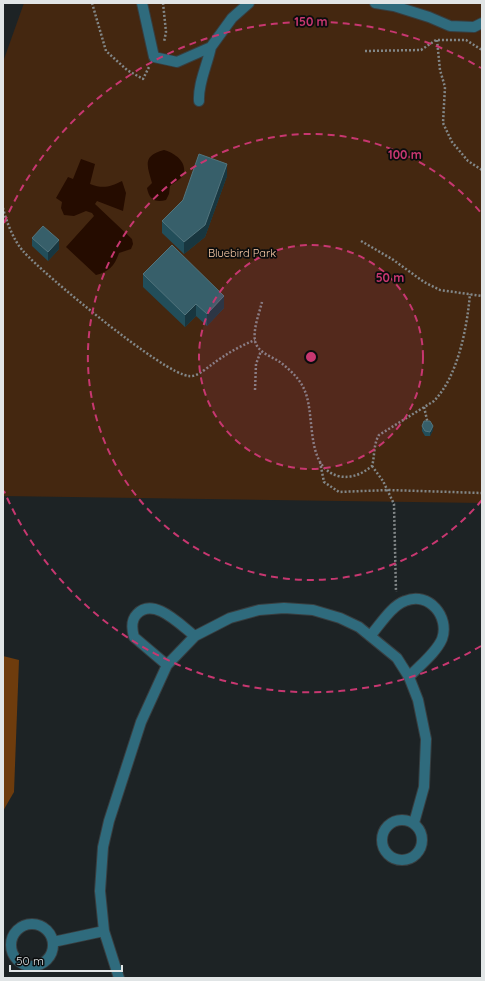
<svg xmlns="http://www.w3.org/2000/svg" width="485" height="981" font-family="Quicksand,sans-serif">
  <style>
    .green { fill: #442710 }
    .forest { fill: #6e3c0d }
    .water { fill: #250c00 }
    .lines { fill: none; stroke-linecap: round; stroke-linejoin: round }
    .minor-casing { stroke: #383e40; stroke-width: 12 }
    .path { stroke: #828788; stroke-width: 2.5; stroke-dasharray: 2 2; stroke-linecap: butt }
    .minor { stroke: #2f6b7d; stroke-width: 10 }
    .wall { fill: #224e5a }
    .shaded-wall { fill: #18363f }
    .building { fill: #375f6a; stroke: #52747d }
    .ring { fill: none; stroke: #c73770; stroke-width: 2; stroke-dasharray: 7 5 }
    .labels { text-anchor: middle; stroke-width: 3.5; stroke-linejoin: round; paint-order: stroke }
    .park-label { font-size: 11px; fill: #feceaa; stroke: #0a0c0d }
    .centre { fill: #c73770; stroke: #0a0c0d; stroke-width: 2 }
    .ring-label { font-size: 12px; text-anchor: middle; font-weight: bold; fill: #c73770; stroke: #0a0c0d; stroke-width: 3.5; stroke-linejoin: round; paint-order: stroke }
  </style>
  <rect width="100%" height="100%" fill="#1d2325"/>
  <!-- green -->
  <path class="green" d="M 24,3 L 482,3 L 482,503 L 3,496 L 3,62 Z"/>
  <!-- forest -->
  <path class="forest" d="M 3,656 L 19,660 L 14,792 L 3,811 Z"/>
  <!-- water -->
  <path class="water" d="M 164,150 C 175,153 191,164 181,178 C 178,181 173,183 170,186 L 169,194 L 166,200 C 155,203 149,199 147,188 L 152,183 C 147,165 142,156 164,150 Z
    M 81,159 L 95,164 L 90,184 C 103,189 110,187 122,181 L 126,193 L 123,211 L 97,201 L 95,204 L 132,239 L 133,244 L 131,249 L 119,253 C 115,265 109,272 96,275 L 66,247 L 94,216 L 92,213 L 86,211 L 74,216 L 64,215 L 61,208 L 62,202 L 56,198 L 68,177 L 73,179 Z"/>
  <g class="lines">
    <defs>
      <path id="minor" d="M 142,3 L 154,57 L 177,62 L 211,47 L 232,18 L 249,3
        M 375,3 L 394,6 L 429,17 L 450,26 L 474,27 L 482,23
        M 199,101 C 198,83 207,66 211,47
        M 370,636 C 380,625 391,606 405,601 C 429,591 450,617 442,639 C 436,653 419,666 409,677
        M 167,665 L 134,637 C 132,630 131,620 137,614 C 154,596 181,626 195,636
        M382 840a20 20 0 1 1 40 0a20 20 0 1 1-40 0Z
        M11 945a21 21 0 1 1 42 0a21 21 0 1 1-42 0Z
        M 53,942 L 104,931
        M 119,978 L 104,931 L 100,891 L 103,847 L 109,821 L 141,722 L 167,665 L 195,636 L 230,618 L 259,610 L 284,608 L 313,610 L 340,618 L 359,627 L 397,658 L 409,677 L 418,700 L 426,739 L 424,787 L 414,823"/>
    </defs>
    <!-- minor casing -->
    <use href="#minor" class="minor-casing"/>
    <!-- path -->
    <path class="path" d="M 92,3 L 106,51 L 127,70 L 143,79 L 149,67
      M 163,3 L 166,32 L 164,42
      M 437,40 L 440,70 L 445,87 L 443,123 L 452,142 L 468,161 L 482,170
      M 365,51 L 421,50 L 436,40 L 466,40 L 482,50
      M 3,208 C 6,221 14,241 23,251 C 43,274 165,375 189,376 C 194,377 200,373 203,371 C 222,357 233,349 255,340
      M 361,241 L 392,259 L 424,282 L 440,290 L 482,296
      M 262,302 C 259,314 253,329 255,341 C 258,353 271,356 280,362 C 289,369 298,377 303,387 C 317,412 303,466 338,476 C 351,479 362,474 372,466 C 375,456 373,445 379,435 L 434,401 C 458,376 467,328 470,294
      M 255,390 L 256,364 L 261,351
      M 424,407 L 428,424
      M 320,462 L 324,482 L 339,492 L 388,490 L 482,493
      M 372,466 L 383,481 L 394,504 L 396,592"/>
    <!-- minor -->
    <use href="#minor" class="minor"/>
  </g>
  <!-- wall -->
  <path class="wall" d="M 227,176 L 205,237 L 184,254 L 162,233 L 162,221 Z
    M 32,238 L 59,249 L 48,261 L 32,246 Z
    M 143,274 L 224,308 L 207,326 L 196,316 L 185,327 L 143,287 Z
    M 422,426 L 433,430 L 430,436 L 425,436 L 422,431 Z"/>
  <!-- shaded-wall -->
  <path class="shaded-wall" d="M 227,164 L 227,176 L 205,237 L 184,254 L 184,242 Z
    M 59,240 L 59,249 L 48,261 L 48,252 Z
    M 224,296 L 224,308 L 207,326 L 207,314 Z
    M 196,304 L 196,316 L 185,327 L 185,315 Z
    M 433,426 L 433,430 L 430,436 L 430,432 Z"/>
  <!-- building -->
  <path class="building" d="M 199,154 L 227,164 L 205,225 L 184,242 L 162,221 L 183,200 Z
    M 43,226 L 59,240 L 48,252 L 32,238 Z
    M 172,245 L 224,296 L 207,314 L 196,304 L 185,315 L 143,274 Z
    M 424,421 L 430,421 L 433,426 L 430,432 L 425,431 L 422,426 Z"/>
  <!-- distance rings -->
  <circle cx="311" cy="357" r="112" fill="#c73770" fill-opacity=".12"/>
  <g class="ring">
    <circle cx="311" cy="357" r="112"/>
    <path d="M482 500A223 223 0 1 1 482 214"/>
    <path d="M481 646A335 335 0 0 1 4 491M4 223A335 335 0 0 1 481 68"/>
  </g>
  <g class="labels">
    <!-- park labels -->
    <g class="park-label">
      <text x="242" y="257">Bluebird Park</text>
    </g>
  </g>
  <circle cx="311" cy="357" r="6" class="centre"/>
  <g class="ring-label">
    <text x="311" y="26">150 m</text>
    <text x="405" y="159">100 m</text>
    <text x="390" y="282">50 m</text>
  </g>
  <!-- border -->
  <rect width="485" height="981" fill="none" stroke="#e1e5e6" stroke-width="8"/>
  <!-- scale -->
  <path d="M10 965v6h112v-6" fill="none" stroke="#e1e5e6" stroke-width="2"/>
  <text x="16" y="965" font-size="12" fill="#e1e5e6" stroke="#0a0c0d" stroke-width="3" paint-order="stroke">50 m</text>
</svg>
